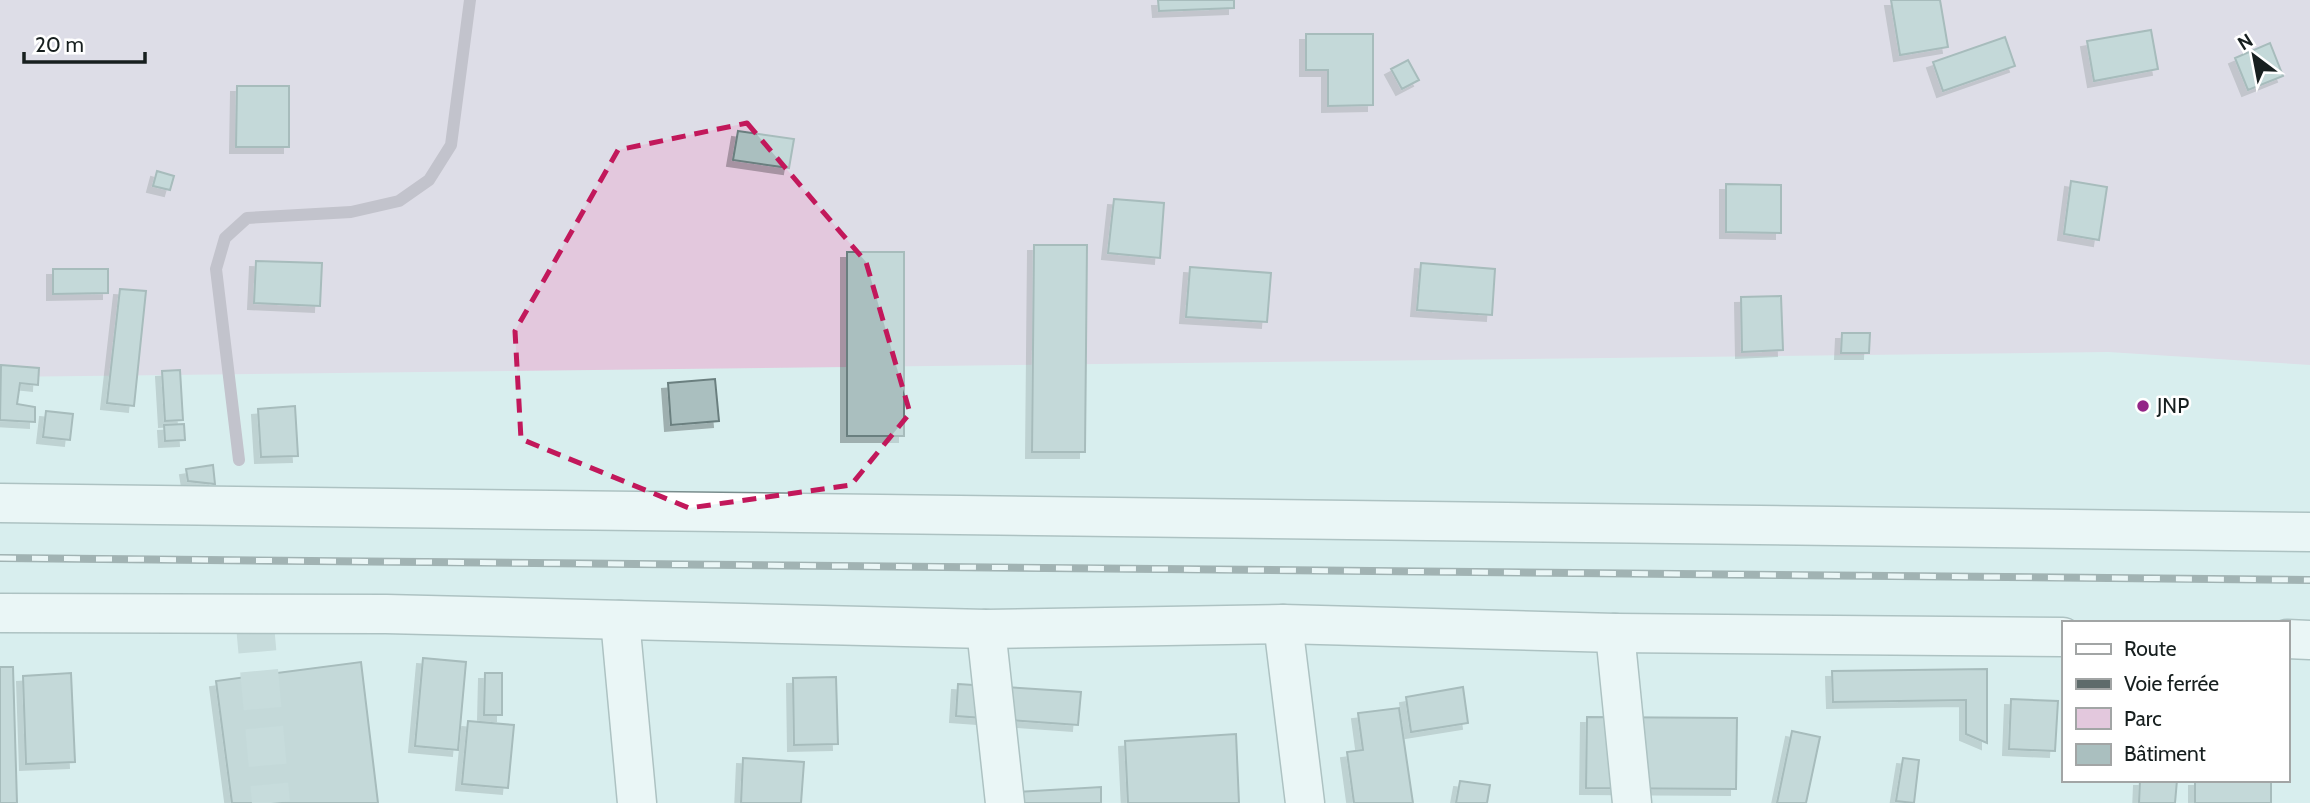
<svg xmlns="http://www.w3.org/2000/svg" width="2310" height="803" font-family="Cabin,sans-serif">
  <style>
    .green { fill: #e3c8dd }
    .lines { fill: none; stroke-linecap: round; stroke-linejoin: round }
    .stream { stroke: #a78ea2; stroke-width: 12 }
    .building { fill: #aabfbf; stroke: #6b7f7f; stroke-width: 2; filter: url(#shadow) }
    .street-tunnel { stroke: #b1c5c5; stroke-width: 38; stroke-dasharray: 38 19; stroke-linecap: butt }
    .street-casing { stroke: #798d8d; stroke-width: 41 }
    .secondary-casing { stroke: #798d8d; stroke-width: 41 }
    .street { stroke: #fff; stroke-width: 38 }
    .secondary { stroke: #fff; stroke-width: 38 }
    .rail-casing { stroke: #5e6b6b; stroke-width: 8 }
    .rail { stroke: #fff; stroke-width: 5; stroke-dasharray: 16; stroke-linecap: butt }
    .marked { fill: none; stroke: #c2185b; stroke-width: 5; stroke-dasharray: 14 9; stroke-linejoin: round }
    .poi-dot { fill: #932587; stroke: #fff; stroke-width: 2.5 }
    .labels { text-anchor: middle; stroke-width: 5; stroke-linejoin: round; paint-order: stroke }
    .poi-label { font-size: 21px; fill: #171f1f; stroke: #fff; text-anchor: start }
  </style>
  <defs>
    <filter id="shadow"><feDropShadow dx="-6" dy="6" stdDeviation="0" flood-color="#0004"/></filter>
  </defs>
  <rect width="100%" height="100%" fill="#d8eeee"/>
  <!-- green -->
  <path class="green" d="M 0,0 L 2310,0 L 2310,365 L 2108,352 L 0,377 Z"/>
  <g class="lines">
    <!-- stream -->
    <path class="stream" d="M 239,460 L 216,269 L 225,238 L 247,218 L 351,212 L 399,201 L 429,180 L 451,145 L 470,0"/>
  </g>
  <!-- building -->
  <path class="building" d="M 1158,0 L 1234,0 L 1234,8 L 1159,11 Z
    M 1891,0 L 1940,0 L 1948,47 L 1900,55 Z
    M 2151,30 L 2158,69 L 2094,81 L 2087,41 Z
    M 1306,34 L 1373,34 L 1373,105 L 1328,106 L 1328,70 L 1306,70 Z
    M 2005,37 L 2015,66 L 1943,91 L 1933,62 Z
    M 2270,43 L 2283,76 L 2248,90 L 2235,58 Z
    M 1408,60 L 1419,80 L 1402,89 L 1391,69 Z
    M 237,86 L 289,86 L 289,147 L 236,147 Z
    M 738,131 L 794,139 L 789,168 L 733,160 Z
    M 157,171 L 174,176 L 170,190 L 153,186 Z
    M 2071,181 L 2107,187 L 2099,240 L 2064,234 Z
    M 1726,184 L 1781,185 L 1781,233 L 1726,232 Z
    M 1114,199 L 1164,203 L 1160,258 L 1108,253 Z
    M 1034,245 L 1087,245 L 1085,452 L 1032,452 Z
    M 847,252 L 904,252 L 904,436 L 847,436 Z
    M 256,261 L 322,263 L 320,306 L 254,303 Z
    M 1421,263 L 1495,269 L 1492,315 L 1417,310 Z
    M 1190,267 L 1271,273 L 1267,322 L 1186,317 Z
    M 53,269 L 108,269 L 108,293 L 53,294 Z
    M 120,289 L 146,291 L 134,406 L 107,403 Z
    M 1781,296 L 1783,350 L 1742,352 L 1741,297 Z
    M 1842,333 L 1870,333 L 1869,353 L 1841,353 Z
    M 1,365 L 39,368 L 38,385 L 20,383 L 17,404 L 35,407 L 35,422 L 0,420 Z
    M 180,370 L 183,420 L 165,421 L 162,371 Z
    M 715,379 L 719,421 L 671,425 L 668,383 Z
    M 295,406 L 298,456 L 261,457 L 258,409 Z
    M 46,411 L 73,414 L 70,440 L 43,437 Z
    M 184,424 L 185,440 L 165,441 L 164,425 Z
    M 213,465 L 215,484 L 188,481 L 186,469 Z
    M 423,658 L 466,662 L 458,750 L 415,746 Z
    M 361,662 L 378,803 L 232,803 L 216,681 Z
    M 0,667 L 13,667 L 17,803 L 0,803 Z
    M 1987,669 L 1987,743 L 1966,734 L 1966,700 L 1833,702 L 1832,671 Z
    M 71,673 L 75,762 L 26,764 L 23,676 Z
    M 485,673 L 502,673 L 502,715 L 484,715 Z
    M 836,677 L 838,744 L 794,745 L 793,678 Z
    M 958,684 L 1081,692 L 1078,725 L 956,716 Z
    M 1463,687 L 1468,723 L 1411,732 L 1406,697 Z
    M 2011,699 L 2058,701 L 2055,751 L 2009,749 Z
    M 1399,708 L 1413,803 L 1354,803 L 1347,752 L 1363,750 L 1358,713 Z
    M 1587,717 L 1737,718 L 1736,789 L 1586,788 Z
    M 468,721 L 514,725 L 508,788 L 462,784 Z
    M 1792,731 L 1820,737 L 1806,803 L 1777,803 Z
    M 1236,734 L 1239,803 L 1128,803 L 1125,741 Z
    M 743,758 L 804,762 L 801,803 L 741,803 Z
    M 1903,758 L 1919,760 L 1914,803 L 1896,801 Z
    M 2140,780 L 2177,780 L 2175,803 L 2139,803 Z
    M 2195,780 L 2271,780 L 2271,803 L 2195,803 Z
    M 1460,781 L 1490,785 L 1487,803 L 1456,803 Z
    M 1101,787 L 1101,803 L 1016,803 L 1016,792 Z"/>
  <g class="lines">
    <!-- street-tunnel -->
    <path class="street-tunnel" d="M 254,614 L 271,803"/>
    <defs>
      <path id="street" d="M 620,620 L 637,803
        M 1283,624 L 1305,803
        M 986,629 L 1005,803
        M 1615,633 L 1632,803"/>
      <path id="secondary" d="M 0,503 L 2310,532
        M 0,613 L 386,614 L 986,629 L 1283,624 L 1615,633 L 2063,637
        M 2287,639 L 2310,640"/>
    </defs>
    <!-- street casing -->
    <use href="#street" class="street-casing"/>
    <!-- secondary casing -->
    <use href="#secondary" class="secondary-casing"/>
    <!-- street -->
    <use href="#street" class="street"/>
    <!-- secondary -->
    <use href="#secondary" class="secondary"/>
    <defs>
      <path id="rail" d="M 0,558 L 2310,580"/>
    </defs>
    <!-- rail casing -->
    <use href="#rail" class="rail-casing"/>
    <!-- rail -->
    <use href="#rail" class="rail"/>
  </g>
  <!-- marked area -->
  <path d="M0 0H2310V803H0ZM 747,123 L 866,262 L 910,413 L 851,485 L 689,508 L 521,439 L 515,331 L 618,150 Z" fill="#d8eeee" fill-opacity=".55" fill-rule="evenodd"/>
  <path class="marked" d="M 747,123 L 866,262 L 910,413 L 851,485 L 689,508 L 521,439 L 515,331 L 618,150 Z"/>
  <!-- markers -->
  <circle class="poi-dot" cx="2143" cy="406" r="7"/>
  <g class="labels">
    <!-- poi labels -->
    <g class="poi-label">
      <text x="2157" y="413">JNP</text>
    </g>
  </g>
  <!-- legend -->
  <rect x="2062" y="621" width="228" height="161" fill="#ffffff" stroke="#a2a5a5" stroke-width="2"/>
  <rect x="2076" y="644" width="35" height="10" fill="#ffffff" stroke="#a2a5a5" stroke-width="2"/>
  <text x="2124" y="656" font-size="21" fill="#171f1f">Route</text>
  <rect x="2076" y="679" width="35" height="10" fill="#5e6b6b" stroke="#a2a5a5" stroke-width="2"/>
  <text x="2124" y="691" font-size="21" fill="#171f1f">Voie ferrée</text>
  <rect x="2076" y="708" width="35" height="21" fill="#e3c8dd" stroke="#a2a5a5" stroke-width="2"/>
  <text x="2124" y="726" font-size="21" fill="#171f1f">Parc</text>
  <rect x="2076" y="744" width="35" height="21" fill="#aabfbf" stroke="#a2a5a5" stroke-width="2"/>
  <text x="2124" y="761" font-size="21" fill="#171f1f">Bâtiment</text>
  <!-- north arrow -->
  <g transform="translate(2254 56) rotate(328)" stroke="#ffffff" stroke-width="5" paint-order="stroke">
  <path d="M0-5L12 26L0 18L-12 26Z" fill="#171f1f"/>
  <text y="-10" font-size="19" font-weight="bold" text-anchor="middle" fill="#171f1f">N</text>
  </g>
  <!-- scale -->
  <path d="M24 52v10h121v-10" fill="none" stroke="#171f1f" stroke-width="3.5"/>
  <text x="35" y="52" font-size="21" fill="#171f1f" stroke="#ffffff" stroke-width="5" paint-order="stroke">20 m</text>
</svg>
